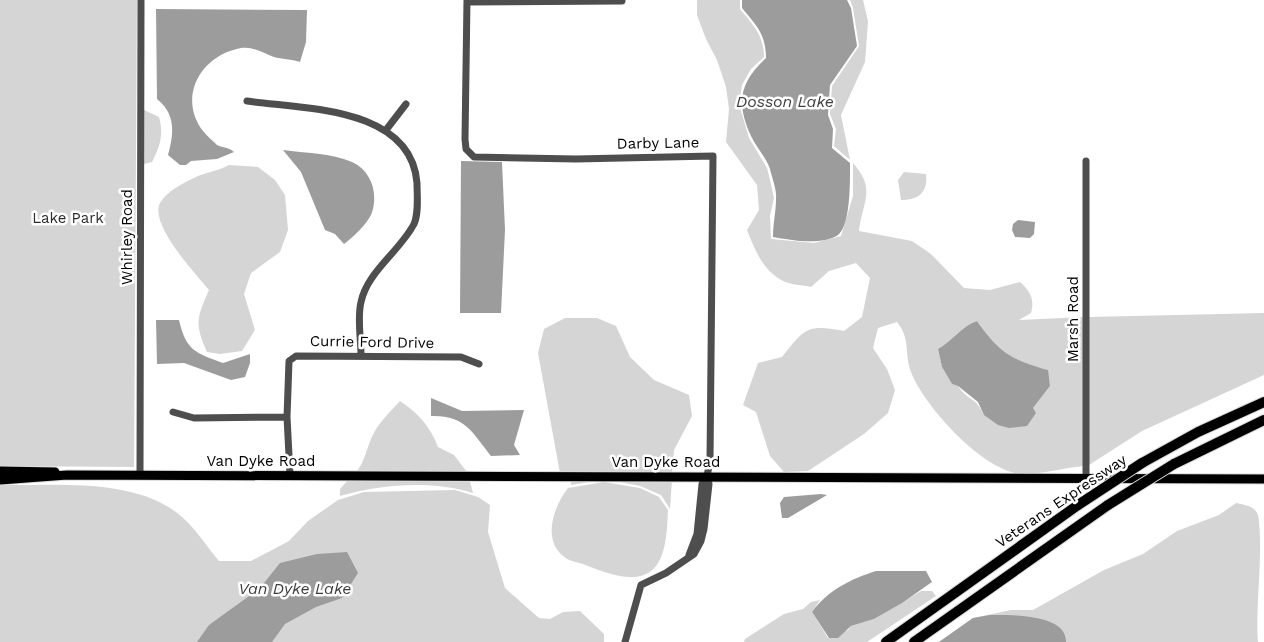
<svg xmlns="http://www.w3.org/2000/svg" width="1264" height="642" font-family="'Work Sans',sans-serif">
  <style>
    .green { fill: #d5d5d5; fill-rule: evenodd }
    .water { fill: #9c9c9c }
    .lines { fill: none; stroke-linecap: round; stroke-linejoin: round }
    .major-casing { stroke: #dbdbdb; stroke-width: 11 }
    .highway-casing { stroke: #dbdbdb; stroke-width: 12 }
    .minor { stroke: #4e4e4e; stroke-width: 7 }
    .major { stroke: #000; stroke-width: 9 }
    .highway { stroke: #000; stroke-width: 10 }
    .highway-bridge-casing { stroke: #dbdbdb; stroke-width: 12; stroke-linecap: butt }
    .highway-bridge { stroke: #000; stroke-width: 10 }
    .labels { text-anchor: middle; stroke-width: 5; stroke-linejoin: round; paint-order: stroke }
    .street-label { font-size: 15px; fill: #000; stroke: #fff }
    .park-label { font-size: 15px; fill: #2c2c2c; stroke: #fff }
    .water-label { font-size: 16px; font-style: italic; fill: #3d3d3d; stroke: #fff }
  </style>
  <rect width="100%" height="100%" fill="#fff"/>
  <!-- green -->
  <path class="green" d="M 0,0 L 137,0 L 134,467 L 0,466 Z
    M 697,0 L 740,0 L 740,9 C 753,25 764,35 764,57 L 751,69 L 742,85 L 739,104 L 749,138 L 767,168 L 770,180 L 774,198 L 770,216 L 771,239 L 814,243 L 841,236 L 853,196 L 853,163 C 877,190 862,202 859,231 L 912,241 L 931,254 L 964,288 L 990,290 L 1020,282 C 1030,291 1035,299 1031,313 L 1019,320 L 1084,317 L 1083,466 C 1064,468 1042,474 1023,474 C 984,473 924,406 911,372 C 904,353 911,339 897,322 L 878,328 L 873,348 L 887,369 L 895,390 L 888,413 L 864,434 L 808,471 L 784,472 L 770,456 L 756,412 L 743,405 L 758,363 L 782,357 C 805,328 807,324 844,331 L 862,317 L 870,278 L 856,263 L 829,271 L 811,287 C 803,285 791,285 783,281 C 763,271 755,250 747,230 L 759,210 L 757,185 L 726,142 L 729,109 L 726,87 L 717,60 L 706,39 L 697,15 ZM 977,321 C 1000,353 1010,359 1047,370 L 1050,386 L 1033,408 L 984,415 C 977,398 966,399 958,386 L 952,384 L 942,367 L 938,349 C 952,341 962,326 977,321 Z
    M 850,0 L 863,0 L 868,21 L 865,62 L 841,115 L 850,160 L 834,146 L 836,129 L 830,114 L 832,86 L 859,46 L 853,8 Z
    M 144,110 L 159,117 C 164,134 160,147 152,162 L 144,164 Z
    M 229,165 L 258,167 L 275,180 L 285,195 L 288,230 L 280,252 L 251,273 L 244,294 L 255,330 L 242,351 L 220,354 L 207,352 C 194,323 197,318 209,290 C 196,274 149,225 160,203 C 166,192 183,183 194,178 C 205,172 216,172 229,165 Z
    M 904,172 L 926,174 C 928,192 919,200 901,200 L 898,180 Z
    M 1264,313 L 1264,375 L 1142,431 L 1089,465 L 1089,317 Z
    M 565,318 L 597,318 L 616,326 L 630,357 L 654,380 L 689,395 L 692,416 L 674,450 L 672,473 L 560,473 L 538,353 L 544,329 Z
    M 400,401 C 419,414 430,426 438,447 L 454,455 L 467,472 L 356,472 C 364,463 366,451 371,439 C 377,424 389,413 400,401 Z
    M 350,478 L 469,478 L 473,493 C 433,480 380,484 340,496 L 340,489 Z
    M 571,479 L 672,479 L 670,509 L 661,495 L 640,486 L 605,479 L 571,485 Z
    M 604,482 L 640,488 L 659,497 L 668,510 C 667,528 667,559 651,571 C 634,584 606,573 588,566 C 582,563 573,562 567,559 C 540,542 554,506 568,488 Z
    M 0,485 C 56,486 137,477 182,517 C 196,529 207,547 219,561 L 251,561 L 289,541 L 308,521 L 338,500 L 364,492 L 455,490 L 478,497 L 490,505 L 488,532 L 505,588 L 539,618 L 550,619 L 563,612 L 580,611 L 604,634 L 604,642 L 0,642 Z
    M 1236,503 C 1245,505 1255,506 1258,515 C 1264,550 1255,606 1258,642 L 939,642 L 973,618 L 1011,610 L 1033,610 L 1104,570 L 1143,554 L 1177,531 L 1219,515 Z
    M 921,591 L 932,591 L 936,596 L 867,642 L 744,642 L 745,639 L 784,614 L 803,609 L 811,602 L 820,600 L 812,612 L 828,638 L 848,630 L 851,626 L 874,619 Z"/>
  <!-- water -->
  <path class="water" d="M 742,0 L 847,0 L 851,8 L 857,46 L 830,85 L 828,115 L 833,129 L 832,148 L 850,163 C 850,179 851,225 838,235 C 821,246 791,240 773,237 C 773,223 776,212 776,199 C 777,190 772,178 770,169 C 766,157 756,147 751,136 C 736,103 739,83 766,58 C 766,34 756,25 742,8 Z
    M 156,9 L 307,10 L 306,42 L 300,62 C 291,59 282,59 274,57 C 263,53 253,46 241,48 C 201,55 177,97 203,131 C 207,136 213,141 217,145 C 223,148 229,147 234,152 L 217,159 L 191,161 L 186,165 L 180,165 L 168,155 C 174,133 176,114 157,99 Z
    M 283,150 C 305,153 331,153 352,162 C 372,171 379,195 371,215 C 366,225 353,237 344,244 L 335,234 L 325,230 L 301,172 Z
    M 461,161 L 502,162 L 505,230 L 501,313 L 460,313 Z
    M 1018,220 L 1035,222 L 1034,234 L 1030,238 L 1015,237 L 1012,230 L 1013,224 Z
    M 156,320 L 179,320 C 186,351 196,353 223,363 L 250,354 L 250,363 L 245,377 L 231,380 L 184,363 L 157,364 Z
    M 977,321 C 1000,353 1010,359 1048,370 L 1050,386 L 1033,408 L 1036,413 L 1027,426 L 1009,428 L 998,425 L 984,415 L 978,402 L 958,386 L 952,384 L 942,367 L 938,349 C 952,341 962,326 977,321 Z
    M 431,398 L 462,411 L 524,410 L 514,445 L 520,455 L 491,456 C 472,432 465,415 431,416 Z
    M 821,494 L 827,495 L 788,518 L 782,518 L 780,503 L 784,497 Z
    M 347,552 L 358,573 L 342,598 L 316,607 L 285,624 L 272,642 L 197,642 L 209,625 L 260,588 L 280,563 L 317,554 Z
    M 876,571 L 926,571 L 932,582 L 902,603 L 874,619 L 851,626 L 838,638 L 829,638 L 812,612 C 828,590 851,579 876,571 Z
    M 990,615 C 1008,615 1067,613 1066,642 L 939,642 L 973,618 Z"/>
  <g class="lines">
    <defs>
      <path id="major" d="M 0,471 L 55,472
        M 0,480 L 67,475 L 1264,479"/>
      <path id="highway" d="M 1142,463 L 1198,432 L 1264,402
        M 1174,464 L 1264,420
        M 886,642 L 1078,505
        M 914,642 L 1108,505"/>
    </defs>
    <!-- major casing -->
    <use href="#major" class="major-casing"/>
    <!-- highway casing -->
    <use href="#highway" class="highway-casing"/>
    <!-- minor -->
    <path class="minor" d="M 467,0 L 465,139 L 466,149 L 474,157 L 576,159 L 713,156 L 710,461 L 707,476 L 702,484 L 697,534 L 689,555
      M 467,2 L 622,1
      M 247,101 C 302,109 411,106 417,183 C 417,195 419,213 414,224 C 400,251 367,272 361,302 C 357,318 361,339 361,355
      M 386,130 L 406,104
      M 173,412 L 194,418 L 287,417
      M 140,475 L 141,0
      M 290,475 L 287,417 L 289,361 L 296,356 L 461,357 L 479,364
      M 1086,477 L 1086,161
      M 625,642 L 641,585 L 666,573 L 694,554 L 701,541 L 704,529 L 709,484 L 707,476"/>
    <!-- major -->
    <use href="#major" class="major"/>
    <!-- highway -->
    <use href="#highway" class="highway"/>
    <defs>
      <path id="highway-bridge" d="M 1078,505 L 1142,463
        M 1108,505 L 1174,464"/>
    </defs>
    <!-- highway-bridge casing -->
    <use href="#highway-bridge" class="highway-bridge-casing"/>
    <!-- highway-bridge -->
    <use href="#highway-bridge" class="highway-bridge"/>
  </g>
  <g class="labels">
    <!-- street labels -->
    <g class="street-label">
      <text transform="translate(658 143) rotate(-1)" y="5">Darby Lane</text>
      <text transform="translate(127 237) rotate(-90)" y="5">Whirley Road</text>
      <text transform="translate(1073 319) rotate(-90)" y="5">Marsh Road</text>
      <text transform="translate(372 342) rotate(1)" y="5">Currie Ford Drive</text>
      <text x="261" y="466">Van Dyke Road</text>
      <text x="666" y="467">Van Dyke Road</text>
      <text transform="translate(1061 501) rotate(-34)" y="5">Veterans Expressway</text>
    </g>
    <!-- park labels -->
    <g class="park-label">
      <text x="68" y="223">Lake Park</text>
    </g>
    <!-- water labels -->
    <g class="water-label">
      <text x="785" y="107">Dosson Lake</text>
      <text x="295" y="594">Van Dyke Lake</text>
    </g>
  </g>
</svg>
